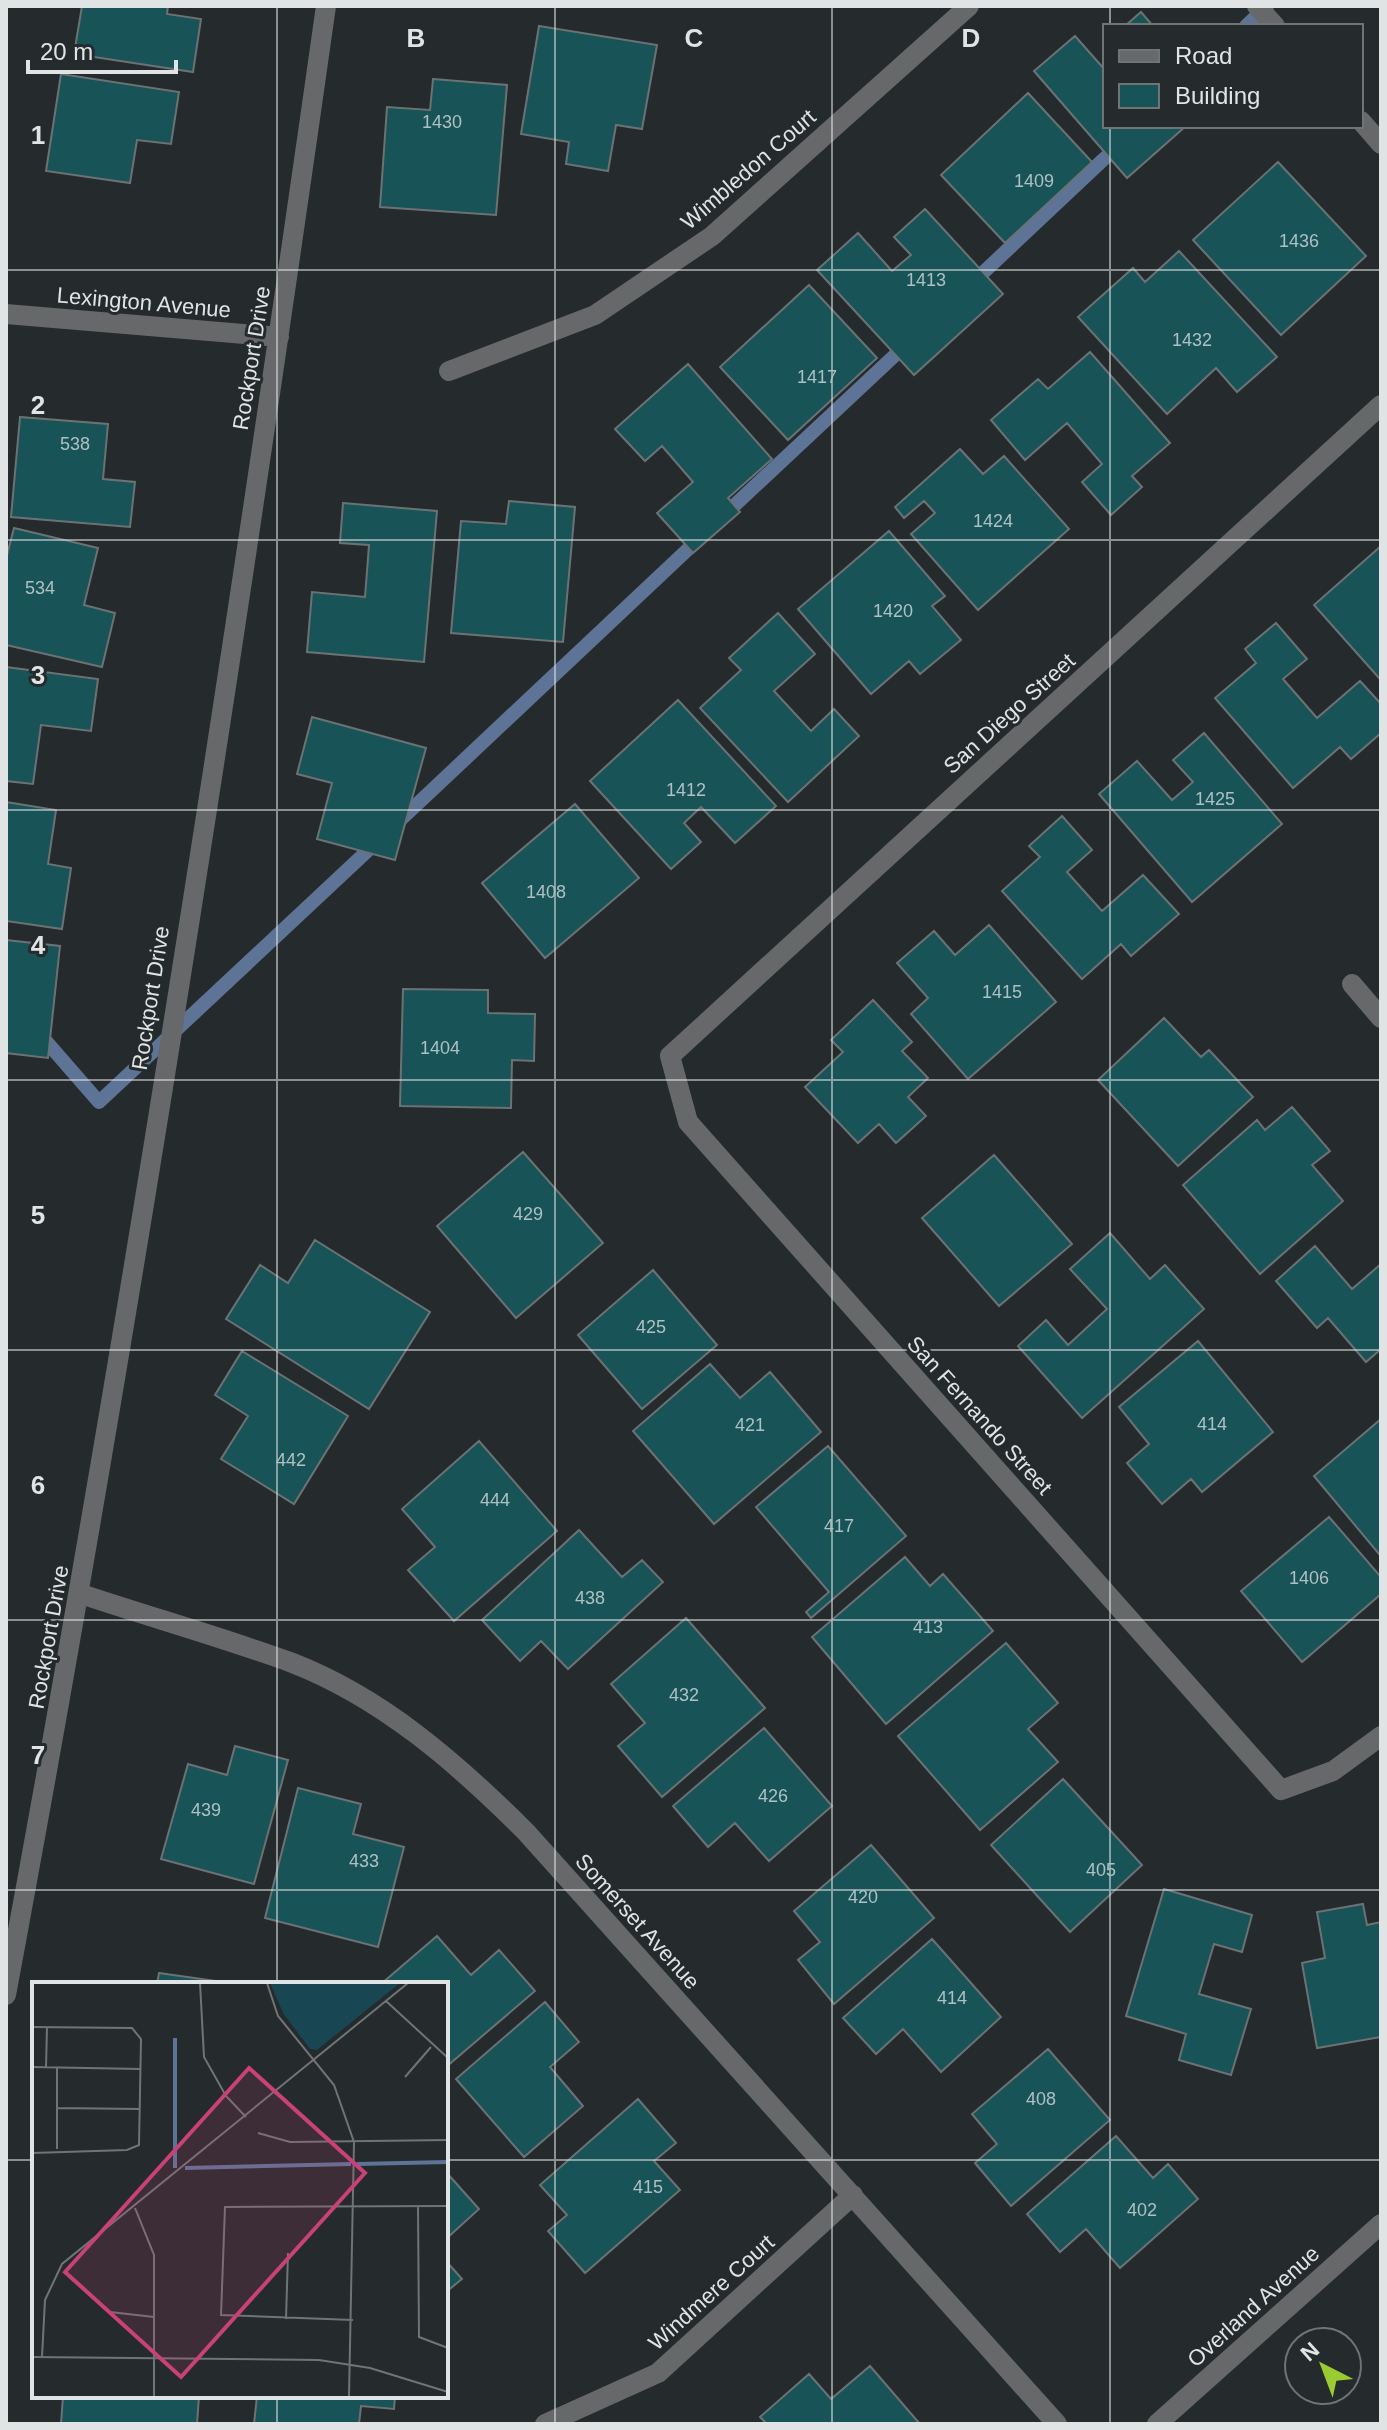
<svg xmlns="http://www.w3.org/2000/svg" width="1387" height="2430" font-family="Helvetica,sans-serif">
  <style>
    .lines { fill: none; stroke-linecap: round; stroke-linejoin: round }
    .stream { stroke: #5e7497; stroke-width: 14 }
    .building { fill: #175357; stroke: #6c7273; stroke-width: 2 }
    .minor { stroke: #66686a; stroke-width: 20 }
    .grid { fill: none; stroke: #e1e4e5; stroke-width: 2; stroke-opacity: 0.55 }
    .labels { text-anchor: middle; stroke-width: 6; stroke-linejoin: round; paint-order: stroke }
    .number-label { font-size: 18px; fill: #aec0c2 }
    .street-label { font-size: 22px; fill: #e1e4e5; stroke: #252a2c }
    .inset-river { fill: none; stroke: #5e7497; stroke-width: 4 }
    .inset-road { fill: none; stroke: #707476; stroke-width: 2 }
    .view { fill: #c84177; fill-opacity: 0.15; stroke: #c84177; stroke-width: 4 }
    .inset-edge { fill: none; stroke: #e1e4e5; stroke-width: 4 }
    .grid-label { font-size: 26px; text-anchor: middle; font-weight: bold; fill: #e1e4e5; stroke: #252a2c; stroke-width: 6; stroke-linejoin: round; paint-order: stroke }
  </style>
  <rect width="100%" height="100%" fill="#252a2c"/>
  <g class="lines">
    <!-- stream -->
    <path class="stream" d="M 1246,26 L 1267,6
      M 970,285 L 1139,126
      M 722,517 L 908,343
      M 396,824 L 701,537
      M 38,1032 L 99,1102 L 378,841"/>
  </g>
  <!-- building -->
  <path class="building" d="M 82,6 L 168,6 L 167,14 L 201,19 L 193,72 L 74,54 Z
    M 1141,12 L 1153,26 L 1125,26 Z
    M 539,26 L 657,45 L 642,129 L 616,125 L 608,171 L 566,164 L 569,142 L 521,134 Z
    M 1075,36 L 1105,70 L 1105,126 L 1186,126 L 1127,178 L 1034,71 Z
    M 61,74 L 179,92 L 171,144 L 137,140 L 130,183 L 46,171 Z
    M 433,79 L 507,85 L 496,215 L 380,207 L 387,107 L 430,110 Z
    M 1028,93 L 1092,162 L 1005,243 L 941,175 Z
    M 1278,162 L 1366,256 L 1281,335 L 1193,240 Z
    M 925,209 L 1003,294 L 914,375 L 817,270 L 858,233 L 892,271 L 911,255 L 894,237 Z
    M 1179,251 L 1277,357 L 1237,392 L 1216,368 L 1167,414 L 1078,317 L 1133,268 L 1145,282 Z
    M 809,285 L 877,358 L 788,440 L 720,367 Z
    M 1090,352 L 1170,443 L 1132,476 L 1142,487 L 1111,515 L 1082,482 L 1102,464 L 1067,423 L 1025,460 L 991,420 L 1038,379 L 1048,389 Z
    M 688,364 L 772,459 L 728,498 L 740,512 L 693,553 L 657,513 L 693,482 L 662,446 L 645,461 L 615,429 Z
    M 20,417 L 108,424 L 103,479 L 135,482 L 130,527 L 11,517 Z
    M 960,449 L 983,474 L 1004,456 L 1069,529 L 978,610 L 911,534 L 935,513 L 924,501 L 904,518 L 895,507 Z
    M 509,501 L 575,507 L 563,642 L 451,633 L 461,521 L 506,524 Z
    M 343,503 L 437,511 L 424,662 L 307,652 L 312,592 L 365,597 L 369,545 L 340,543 Z
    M 14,528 L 98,548 L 84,605 L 115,613 L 102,667 L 6,645 L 6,559 Z
    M 889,531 L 945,596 L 932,606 L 961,640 L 920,674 L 909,661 L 871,694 L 798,609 Z
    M 1381,546 L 1381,676 L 1379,678 L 1314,605 Z
    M 778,613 L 815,654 L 774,691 L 811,731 L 834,709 L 859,736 L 788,802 L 700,708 L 741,670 L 729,658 Z
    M 1276,623 L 1307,659 L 1283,679 L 1317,718 L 1360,681 L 1381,704 L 1381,733 L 1351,759 L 1340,747 L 1293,788 L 1215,698 L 1256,663 L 1245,649 Z
    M 6,667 L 98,679 L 91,731 L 41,725 L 33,784 L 6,781 Z
    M 678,700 L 776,806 L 735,843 L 701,807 L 684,823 L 701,842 L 671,869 L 590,781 Z
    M 312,717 L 426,748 L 395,860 L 317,839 L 332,783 L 297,774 Z
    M 1204,733 L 1282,824 L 1192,902 L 1099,794 L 1137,761 L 1172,800 L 1193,782 L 1173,760 Z
    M 6,802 L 56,810 L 48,864 L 71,868 L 62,929 L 6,921 Z
    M 575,804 L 639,878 L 545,958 L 482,883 Z
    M 1062,816 L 1092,850 L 1067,872 L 1102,911 L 1143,875 L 1179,914 L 1131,956 L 1121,944 L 1082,979 L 1002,891 L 1040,857 L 1029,846 Z
    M 989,925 L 1056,1002 L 968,1079 L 911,1014 L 928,998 L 897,963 L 934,931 L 955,955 Z
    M 6,940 L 60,946 L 48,1058 L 6,1053 Z
    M 403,989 L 488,990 L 488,1013 L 535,1014 L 534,1061 L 512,1060 L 511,1108 L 400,1106 Z
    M 873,1000 L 912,1042 L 902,1051 L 928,1078 L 908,1097 L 926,1116 L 896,1143 L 879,1124 L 858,1143 L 805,1087 L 843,1052 L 831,1040 Z
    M 1164,1018 L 1201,1057 L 1209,1050 L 1253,1097 L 1178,1166 L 1098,1080 Z
    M 1292,1107 L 1330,1151 L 1312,1165 L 1343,1201 L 1260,1274 L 1183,1185 L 1257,1120 L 1265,1130 Z
    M 523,1152 L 603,1243 L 516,1318 L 437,1226 Z
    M 994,1155 L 1072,1244 L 999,1306 L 922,1218 Z
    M 1110,1233 L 1150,1279 L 1165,1265 L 1204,1309 L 1082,1418 L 1018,1346 L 1046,1320 L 1068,1345 L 1107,1309 L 1070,1269 Z
    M 315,1240 L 430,1312 L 369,1409 L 226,1319 L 260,1265 L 288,1283 Z
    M 1315,1246 L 1352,1289 L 1381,1264 L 1381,1349 L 1366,1362 L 1328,1318 L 1317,1328 L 1276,1281 Z
    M 653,1270 L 717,1345 L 642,1409 L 578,1335 Z
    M 1198,1341 L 1273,1432 L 1202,1492 L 1191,1479 L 1162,1504 L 1127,1463 L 1149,1444 L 1119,1407 Z
    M 242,1351 L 348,1416 L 294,1504 L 221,1459 L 248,1416 L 215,1395 Z
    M 710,1364 L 740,1398 L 770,1372 L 821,1432 L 714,1524 L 633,1431 Z
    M 1381,1419 L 1381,1552 L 1379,1554 L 1314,1476 Z
    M 479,1441 L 557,1531 L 454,1621 L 408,1570 L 435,1547 L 402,1509 Z
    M 828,1446 L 906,1536 L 811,1618 L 806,1612 L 829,1592 L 756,1507 Z
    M 1329,1517 L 1381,1577 L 1381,1594 L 1302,1662 L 1241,1591 Z
    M 579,1530 L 622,1577 L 642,1560 L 663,1582 L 568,1669 L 541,1641 L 520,1661 L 482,1620 Z
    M 905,1557 L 930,1586 L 943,1574 L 993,1631 L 886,1724 L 812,1637 Z
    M 686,1618 L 765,1708 L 662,1797 L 618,1746 L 645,1723 L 611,1684 Z
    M 1006,1643 L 1058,1703 L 1028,1729 L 1058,1762 L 980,1830 L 898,1736 Z
    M 764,1728 L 832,1806 L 769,1861 L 735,1823 L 708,1847 L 673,1806 Z
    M 235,1746 L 288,1760 L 254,1884 L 161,1859 L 188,1764 L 227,1775 Z
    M 1063,1779 L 1142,1865 L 1070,1932 L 991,1845 Z
    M 298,1788 L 361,1804 L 353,1834 L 404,1847 L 378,1947 L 265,1918 Z
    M 871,1845 L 934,1918 L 834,2004 L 798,1960 L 820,1942 L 794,1911 Z
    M 1164,1889 L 1252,1915 L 1242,1952 L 1214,1944 L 1199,1994 L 1251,2009 L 1231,2075 L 1179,2060 L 1186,2034 L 1126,2016 Z
    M 1363,1904 L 1367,1925 L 1381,1922 L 1381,2037 L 1317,2048 L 1302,1963 L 1325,1958 L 1317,1912 Z
    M 437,1936 L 471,1975 L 499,1950 L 535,1991 L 446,2067 L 446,1984 L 381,1984 Z
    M 932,1939 L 1001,2017 L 941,2072 L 903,2029 L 876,2054 L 843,2018 Z
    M 159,1973 L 237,1984 L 157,1984 Z
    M 545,2002 L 579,2042 L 550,2067 L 583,2106 L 524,2157 L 456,2079 Z
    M 1048,2049 L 1110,2120 L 1011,2206 L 975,2163 L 997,2144 L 972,2114 Z
    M 638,2099 L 676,2143 L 654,2161 L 680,2190 L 585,2273 L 548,2231 L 567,2215 L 540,2185 Z
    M 1116,2136 L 1153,2178 L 1168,2164 L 1198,2199 L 1120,2268 L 1086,2229 L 1060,2252 L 1027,2214 Z
    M 446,2172 L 479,2209 L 446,2239 Z
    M 446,2261 L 462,2279 L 446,2292 Z
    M 870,2366 L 920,2424 L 767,2424 L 760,2417 L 809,2374 L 831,2399 Z
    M 63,2396 L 199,2396 L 197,2424 L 61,2424 Z
    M 257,2396 L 395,2396 L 394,2409 L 361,2406 L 359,2424 L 254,2424 Z"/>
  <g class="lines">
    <!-- minor -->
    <path class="minor" d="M 1257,6 L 1275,26
      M 1361,121 L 1381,144
      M 6,314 L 279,337
      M 449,371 L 595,315 L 712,236 L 969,6
      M 1381,405 L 670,1056 L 688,1122 L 1281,1790 L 1333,1771 L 1381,1736
      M 1352,984 L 1381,1018
      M 81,1594 C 150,1617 221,1637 290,1662 C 382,1697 458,1764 526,1832 L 1057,2424
      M 6,1995 C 129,1335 232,671 326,6
      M 545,2424 L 658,2373 L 853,2195
      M 1157,2424 L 1381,2224"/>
  </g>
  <!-- grid -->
  <path class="grid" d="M 277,6 L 277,1984M 555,6 L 555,2424M 832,6 L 832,2424M 1110,6 L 1110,26M 1110,126 L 1110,2424M 6,270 L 1381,270M 6,540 L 1381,540M 6,810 L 1381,810M 6,1080 L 1381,1080M 6,1350 L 1381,1350M 6,1620 L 1381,1620M 6,1890 L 1381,1890M 6,2160 L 34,2160M 446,2160 L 1381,2160M 277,2396 L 277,2424"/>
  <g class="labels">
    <!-- number labels -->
    <g class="number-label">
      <text x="442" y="128">1430</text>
      <text x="1034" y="187">1409</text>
      <text x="1299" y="247">1436</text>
      <text x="926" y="286">1413</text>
      <text x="1192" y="346">1432</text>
      <text x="817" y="383">1417</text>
      <text x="75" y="450">538</text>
      <text x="993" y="527">1424</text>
      <text x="40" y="594">534</text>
      <text x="893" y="617">1420</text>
      <text x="686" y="796">1412</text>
      <text x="1215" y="805">1425</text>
      <text x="546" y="898">1408</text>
      <text x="1002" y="998">1415</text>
      <text x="440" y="1054">1404</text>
      <text x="528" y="1220">429</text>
      <text x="651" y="1333">425</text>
      <text x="1212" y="1430">414</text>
      <text x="750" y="1431">421</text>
      <text x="291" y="1466">442</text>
      <text x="495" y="1506">444</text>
      <text x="839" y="1532">417</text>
      <text x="1309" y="1584">1406</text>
      <text x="590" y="1604">438</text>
      <text x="928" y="1633">413</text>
      <text x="684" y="1701">432</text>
      <text x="773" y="1802">426</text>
      <text x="206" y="1816">439</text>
      <text x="364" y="1867">433</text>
      <text x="1101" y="1876">405</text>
      <text x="863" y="1903">420</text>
      <text x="952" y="2004">414</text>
      <text x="1041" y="2105">408</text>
      <text x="648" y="2193">415</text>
      <text x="1142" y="2216">402</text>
    </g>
    <!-- street labels -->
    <g class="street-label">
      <text transform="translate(748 169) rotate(-41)" y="8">Wimbledon Court</text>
      <text transform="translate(144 302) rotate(5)" y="8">Lexington Avenue</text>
      <text transform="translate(251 358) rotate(-81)" y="8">Rockport Drive</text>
      <text transform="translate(1009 713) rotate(-42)" y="8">San Diego Street</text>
      <text transform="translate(150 998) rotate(-81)" y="8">Rockport Drive</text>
      <text transform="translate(980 1415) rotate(48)" y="8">San Fernando Street</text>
      <text transform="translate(48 1637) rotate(-80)" y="8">Rockport Drive</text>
      <text transform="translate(638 1921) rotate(48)" y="8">Somerset Avenue</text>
      <text transform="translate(711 2292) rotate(-42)" y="8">Windmere Court</text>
      <text transform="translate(1253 2306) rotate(-42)" y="8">Overland Avenue</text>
    </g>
  </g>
  <!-- overview -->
  <g transform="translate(32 1982)">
    <rect width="416" height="416" fill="#252a2c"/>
    <path d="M 238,1 L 368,1 L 285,68 L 278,67 L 251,31 Z" fill="#184653"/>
    <path class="inset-river" d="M 325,182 L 416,180M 143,186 L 143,56M 153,186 L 319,182"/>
    <path class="inset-road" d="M 168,1 L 172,75 L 194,114 L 214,135M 235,1 L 246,34 L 302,103 L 322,160 L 317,415M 354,19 L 416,76M 0,45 L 100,46 L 109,57 L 107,163 L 95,168 L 0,171M 0,85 L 109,87M 14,86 L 15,45M 373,95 L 399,65M 25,126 L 108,127M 226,151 L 258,160 L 416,158M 25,167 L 25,86M 386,224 L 387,355 L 416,366M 103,226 L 122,273 L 122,415M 78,330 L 122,335M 254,337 L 256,271M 321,338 L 189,333 L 193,225 L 416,224M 0,375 L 287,378 L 338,386 L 416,410M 10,375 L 13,318 L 30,282 L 376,1"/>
    <path class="view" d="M 217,86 L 333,191 L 149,395 L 33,290 Z"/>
    <rect width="416" height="416" class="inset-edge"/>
  </g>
  <g class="grid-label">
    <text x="416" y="47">B</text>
    <text x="694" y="47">C</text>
    <text x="971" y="47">D</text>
    <text x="38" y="144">1</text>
    <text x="38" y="414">2</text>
    <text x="38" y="684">3</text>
    <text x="38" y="954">4</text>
    <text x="38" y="1224">5</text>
    <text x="38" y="1494">6</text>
    <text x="38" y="1764">7</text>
  </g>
  <!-- border -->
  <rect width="1387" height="2430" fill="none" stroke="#e1e4e5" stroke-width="16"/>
  <!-- legend -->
  <rect x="1103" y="24" width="260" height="104" fill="#252a2c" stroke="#707476" stroke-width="2"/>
  <rect x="1119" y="50" width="40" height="12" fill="#66686a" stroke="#707476" stroke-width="2"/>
  <text x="1175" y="64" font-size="24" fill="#e1e4e5">Road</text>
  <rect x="1119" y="84" width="40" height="24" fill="#175357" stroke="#707476" stroke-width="2"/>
  <text x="1175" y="104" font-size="24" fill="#e1e4e5">Building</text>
  <!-- north arrow -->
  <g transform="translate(1323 2366) rotate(318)"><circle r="38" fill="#252a2c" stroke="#707476" stroke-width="2"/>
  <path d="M0-6L14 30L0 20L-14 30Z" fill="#9bcb32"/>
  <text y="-12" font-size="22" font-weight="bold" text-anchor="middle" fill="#e1e4e5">N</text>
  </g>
  <!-- scale -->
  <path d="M28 60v12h148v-12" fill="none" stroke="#e1e4e5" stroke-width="4"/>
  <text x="40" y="60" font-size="24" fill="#e1e4e5" stroke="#252a2c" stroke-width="6" paint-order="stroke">20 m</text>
</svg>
